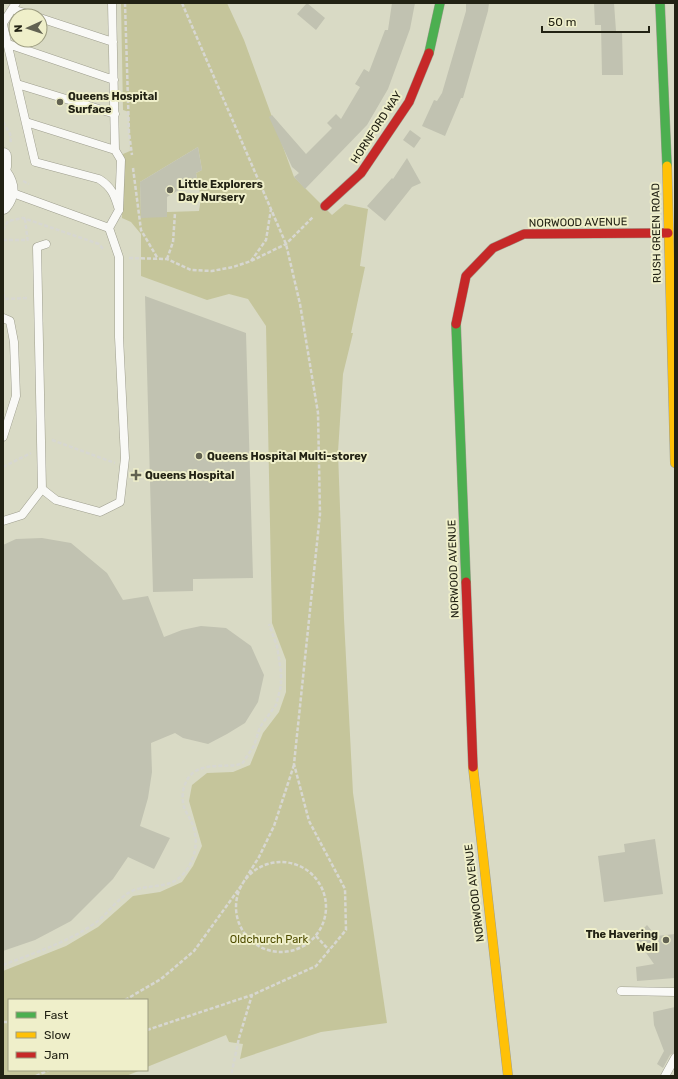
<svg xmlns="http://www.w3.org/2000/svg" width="678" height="1079" font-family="Rubik,sans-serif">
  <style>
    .green { fill: #c5c59b; fill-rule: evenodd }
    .building { fill: #c1c2b1 }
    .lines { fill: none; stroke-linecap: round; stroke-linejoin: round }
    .lane-casing { stroke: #9e9e8e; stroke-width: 9 }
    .street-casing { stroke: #9e9e8e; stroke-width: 17 }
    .fast-casing { stroke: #9e9e8e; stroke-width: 10 }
    .slow-casing { stroke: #9e9e8e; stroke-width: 10 }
    .jam-casing { stroke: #9e9e8e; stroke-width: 10 }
    .path { stroke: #d7d7d1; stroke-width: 2.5; stroke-dasharray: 4 2; stroke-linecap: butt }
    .lane { stroke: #f9f9f6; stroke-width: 8 }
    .street { stroke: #f9f9f6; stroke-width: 16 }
    .fast { stroke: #4caf50; stroke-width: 9 }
    .slow { stroke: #ffc107; stroke-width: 9 }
    .jam { stroke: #c62828; stroke-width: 9 }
    .poi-dot { fill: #626252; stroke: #efefca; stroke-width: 1.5 }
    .labels { text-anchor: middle; stroke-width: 4; stroke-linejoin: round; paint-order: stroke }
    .poi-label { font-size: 11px; font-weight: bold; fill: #222214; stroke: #efefca; text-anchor: start }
    .street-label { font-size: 11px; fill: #222214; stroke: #efefca }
    .park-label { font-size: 11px; fill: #4f4d00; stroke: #efefca }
  </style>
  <rect width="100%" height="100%" fill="#d9dac5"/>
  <!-- green -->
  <path class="green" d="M 121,3 L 227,3 L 244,40 L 294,177 L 332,215 L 345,204 L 368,209 L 360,266 L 365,267 L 351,333 L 353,333 L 343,374 L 338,452 L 344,619 L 353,793 L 387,1023 L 321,1032 L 240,1059 L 243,1044 L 229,1042 L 226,1035 L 147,1067 L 147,1000 L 9,1000 L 9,1070 L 141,1070 L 126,1076 L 3,1076 L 3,971 L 66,946 L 98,927 L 133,896 L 160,892 L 182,882 L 193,866 L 202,846 L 189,801 L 192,785 L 207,773 L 233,772 L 250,765 L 263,733 L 279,712 L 286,692 L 286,660 L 272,623 L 266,326 L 248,299 L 229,294 L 207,300 L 141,276 L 141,234 L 131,222 L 122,218 L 123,154 L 130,151 L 129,112 L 123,110 ZM 198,147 L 202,170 L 196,173 L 201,198 L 199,211 L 167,212 L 167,217 L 141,217 L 140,182 Z"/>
  <!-- building -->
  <path class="building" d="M 307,3 L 325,18 L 316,30 L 297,14 Z
    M 392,3 L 415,3 L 410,29 L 388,89 L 367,125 L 305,189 L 294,177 L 299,173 L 292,167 L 269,117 L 272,115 L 306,154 L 332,128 L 327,123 L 336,114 L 341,119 L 360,87 L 355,84 L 364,69 L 369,72 L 385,30 L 388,30 Z
    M 466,3 L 489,3 L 488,11 L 463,98 L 461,98 L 445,136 L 422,126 L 434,100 L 437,101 L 442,93 L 466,11 Z
    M 594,3 L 614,3 L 616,31 L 622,31 L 623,75 L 602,75 L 601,25 L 595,25 Z
    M 410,130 L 421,138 L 414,148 L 403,140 Z
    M 198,147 L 202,170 L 196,173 L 197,179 L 167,197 L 167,217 L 141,218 L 140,182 Z
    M 407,158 L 421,183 L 412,187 L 385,221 L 367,206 L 392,178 L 393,179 Z
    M 145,296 L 246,333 L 253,578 L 193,579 L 193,591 L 153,592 Z
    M 42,538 L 71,543 L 107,573 L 123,600 L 148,596 L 164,637 L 182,630 L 201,626 L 226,628 L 251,646 L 264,675 L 258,702 L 245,723 L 227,734 L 208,744 L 183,738 L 175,733 L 151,743 L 152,772 L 148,798 L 140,826 L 170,838 L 154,869 L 128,857 L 113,879 L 71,921 L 35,940 L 3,951 L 3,545 L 16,539 Z
    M 655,839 L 663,894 L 604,902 L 598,856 L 625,852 L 624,844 Z
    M 647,925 L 656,936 L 675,934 L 675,978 L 637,981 L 636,967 L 654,964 L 635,937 Z
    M 675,1007 L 675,1053 L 670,1055 L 663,1068 L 657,1064 L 664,1051 L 654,1025 L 653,1012 Z"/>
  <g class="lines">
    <defs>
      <path id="lane" d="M 12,9 L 34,16
        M 40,18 L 113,42
        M 3,23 L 16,3
        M 3,25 L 35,162 L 99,179 C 112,187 115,196 119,210
        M 8,44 L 114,80
        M 17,84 L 115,114
        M 26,122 L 115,150
        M 10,192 L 109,228 L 119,257 L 119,337 L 125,458 L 120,502 L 100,512 L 56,500 L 42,489 L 37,247 L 46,244
        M 109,228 L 119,210 L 121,160 L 115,150 L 112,3
        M 3,318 L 10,321 L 14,342 L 16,396 L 3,437
        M 3,521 L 22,515 L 42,489
        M 621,991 L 675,992
        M 665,1076 L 675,1058"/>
      <path id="street" d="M 3,156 L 3,167
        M 3,173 C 11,184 12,195 3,206"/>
      <path id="fast" d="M 660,3 L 667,166
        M 429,53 L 440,3
        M 456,324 L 466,582"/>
      <path id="slow" d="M 667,166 L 675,463
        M 473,767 L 508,1076"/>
      <path id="jam" d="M 325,206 L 361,173 L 409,102 L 429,53
        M 456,324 L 466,276 L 493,248 L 524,234 L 668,233
        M 466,582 L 473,767"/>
    </defs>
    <!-- lane casing -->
    <use href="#lane" class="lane-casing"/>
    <!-- street casing -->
    <use href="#street" class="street-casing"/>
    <!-- fast casing -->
    <use href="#fast" class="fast-casing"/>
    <!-- slow casing -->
    <use href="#slow" class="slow-casing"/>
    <!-- jam casing -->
    <use href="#jam" class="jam-casing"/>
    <!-- path -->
    <path class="path" d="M 125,3 L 129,133 L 132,155
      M 182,3 L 286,244 L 300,304 L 318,413 L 320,514 L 294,764 L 309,821 L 345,889 L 346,930 L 316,966 L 252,995 L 239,1038 L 231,1076
      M 3,122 L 10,134 L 11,144
      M 133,168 L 141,230 L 158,259
      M 23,181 L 29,184
      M 25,219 L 28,243
      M 3,230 L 8,221 L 23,218 L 99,244 L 104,250
      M 3,240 L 27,240
      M 129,258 L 167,259 L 191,270 L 212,271 L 233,267 L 251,261 L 286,244 L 313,217
      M 167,259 L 173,242 L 175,213
      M 251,261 L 266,240 L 271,209
      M 3,288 L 4,299 L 28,298
      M 52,440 L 115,463
      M 3,467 L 31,453
      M236 907a45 45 0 1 1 90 0a45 45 0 1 1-90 0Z
      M 316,936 L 329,950
      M 3,965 C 34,953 66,943 94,924 C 107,915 116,900 130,892 C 144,884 166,889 179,878 C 195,865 200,841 192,823 C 190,818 186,813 184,807 C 180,793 185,774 200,769 C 213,764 229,767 242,764 L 254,746 L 260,727 L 276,705 L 281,686 L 281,672 L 277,646 L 269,624
      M 125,1000 L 161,979 L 194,951 L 241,886 L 259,857 L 274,826 L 294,765
      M 3,1022 L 9,1022
      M 147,1030 L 252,995
      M 36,1076 L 49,1070"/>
    <!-- lane -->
    <use href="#lane" class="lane"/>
    <!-- street -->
    <use href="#street" class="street"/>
    <!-- fast -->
    <use href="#fast" class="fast"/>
    <!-- slow -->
    <use href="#slow" class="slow"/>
    <!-- jam -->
    <use href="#jam" class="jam"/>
  </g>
  <!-- markers -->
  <g class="poi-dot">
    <circle cx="60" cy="102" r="4"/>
    <circle cx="170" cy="190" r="4"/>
    <circle cx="199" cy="456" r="4"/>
    <path d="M134 469h4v4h4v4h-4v4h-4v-4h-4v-4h4z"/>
    <circle cx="666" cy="940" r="4"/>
  </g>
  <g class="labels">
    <!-- poi labels -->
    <g class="poi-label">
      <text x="68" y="100">Queens Hospital<tspan x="68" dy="13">Surface</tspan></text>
      <text x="178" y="188">Little Explorers<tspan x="178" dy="13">Day Nursery</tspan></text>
      <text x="207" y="460">Queens Hospital Multi-storey</text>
      <text x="145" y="479">Queens Hospital</text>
      <text x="658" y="938" text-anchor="end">The Havering<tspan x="658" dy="13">Well</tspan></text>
    </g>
    <!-- street labels -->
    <g class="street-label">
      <text transform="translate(376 127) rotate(-57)" y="4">HORNFORD WAY</text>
      <text transform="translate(578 222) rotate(-1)" y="4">NORWOOD AVENUE</text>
      <text transform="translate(656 233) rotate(-91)" y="4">RUSH GREEN ROAD</text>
      <text transform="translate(453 569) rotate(-92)" y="4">NORWOOD AVENUE</text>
      <text transform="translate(474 893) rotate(-97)" y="4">NORWOOD AVENUE</text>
    </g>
    <!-- park labels -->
    <g class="park-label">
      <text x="269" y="943">Oldchurch Park</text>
    </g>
  </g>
  <!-- border -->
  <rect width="678" height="1079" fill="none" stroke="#222214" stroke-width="8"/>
  <!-- legend -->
  <rect x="8" y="999" width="140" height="72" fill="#efefca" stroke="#9d9d81"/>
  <rect x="16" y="1012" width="20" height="6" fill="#4caf50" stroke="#9d9d81"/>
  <text x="44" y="1019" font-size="12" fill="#222214">Fast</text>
  <rect x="16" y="1032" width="20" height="6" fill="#ffc107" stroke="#9d9d81"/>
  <text x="44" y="1039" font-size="12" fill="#222214">Slow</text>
  <rect x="16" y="1052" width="20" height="6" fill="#c62828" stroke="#9d9d81"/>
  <text x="44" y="1059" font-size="12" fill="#222214">Jam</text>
  <!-- north arrow -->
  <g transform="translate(28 28) rotate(267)"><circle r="19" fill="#efefca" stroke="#9d9d81"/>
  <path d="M0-3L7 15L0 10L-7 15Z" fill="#626252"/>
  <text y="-6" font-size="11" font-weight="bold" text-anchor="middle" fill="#222214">N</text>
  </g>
  <!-- scale -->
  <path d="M542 26v6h107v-6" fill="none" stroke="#222214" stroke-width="2"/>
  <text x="548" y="26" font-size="12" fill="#222214" stroke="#efefca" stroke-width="3" paint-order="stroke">50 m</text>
</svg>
